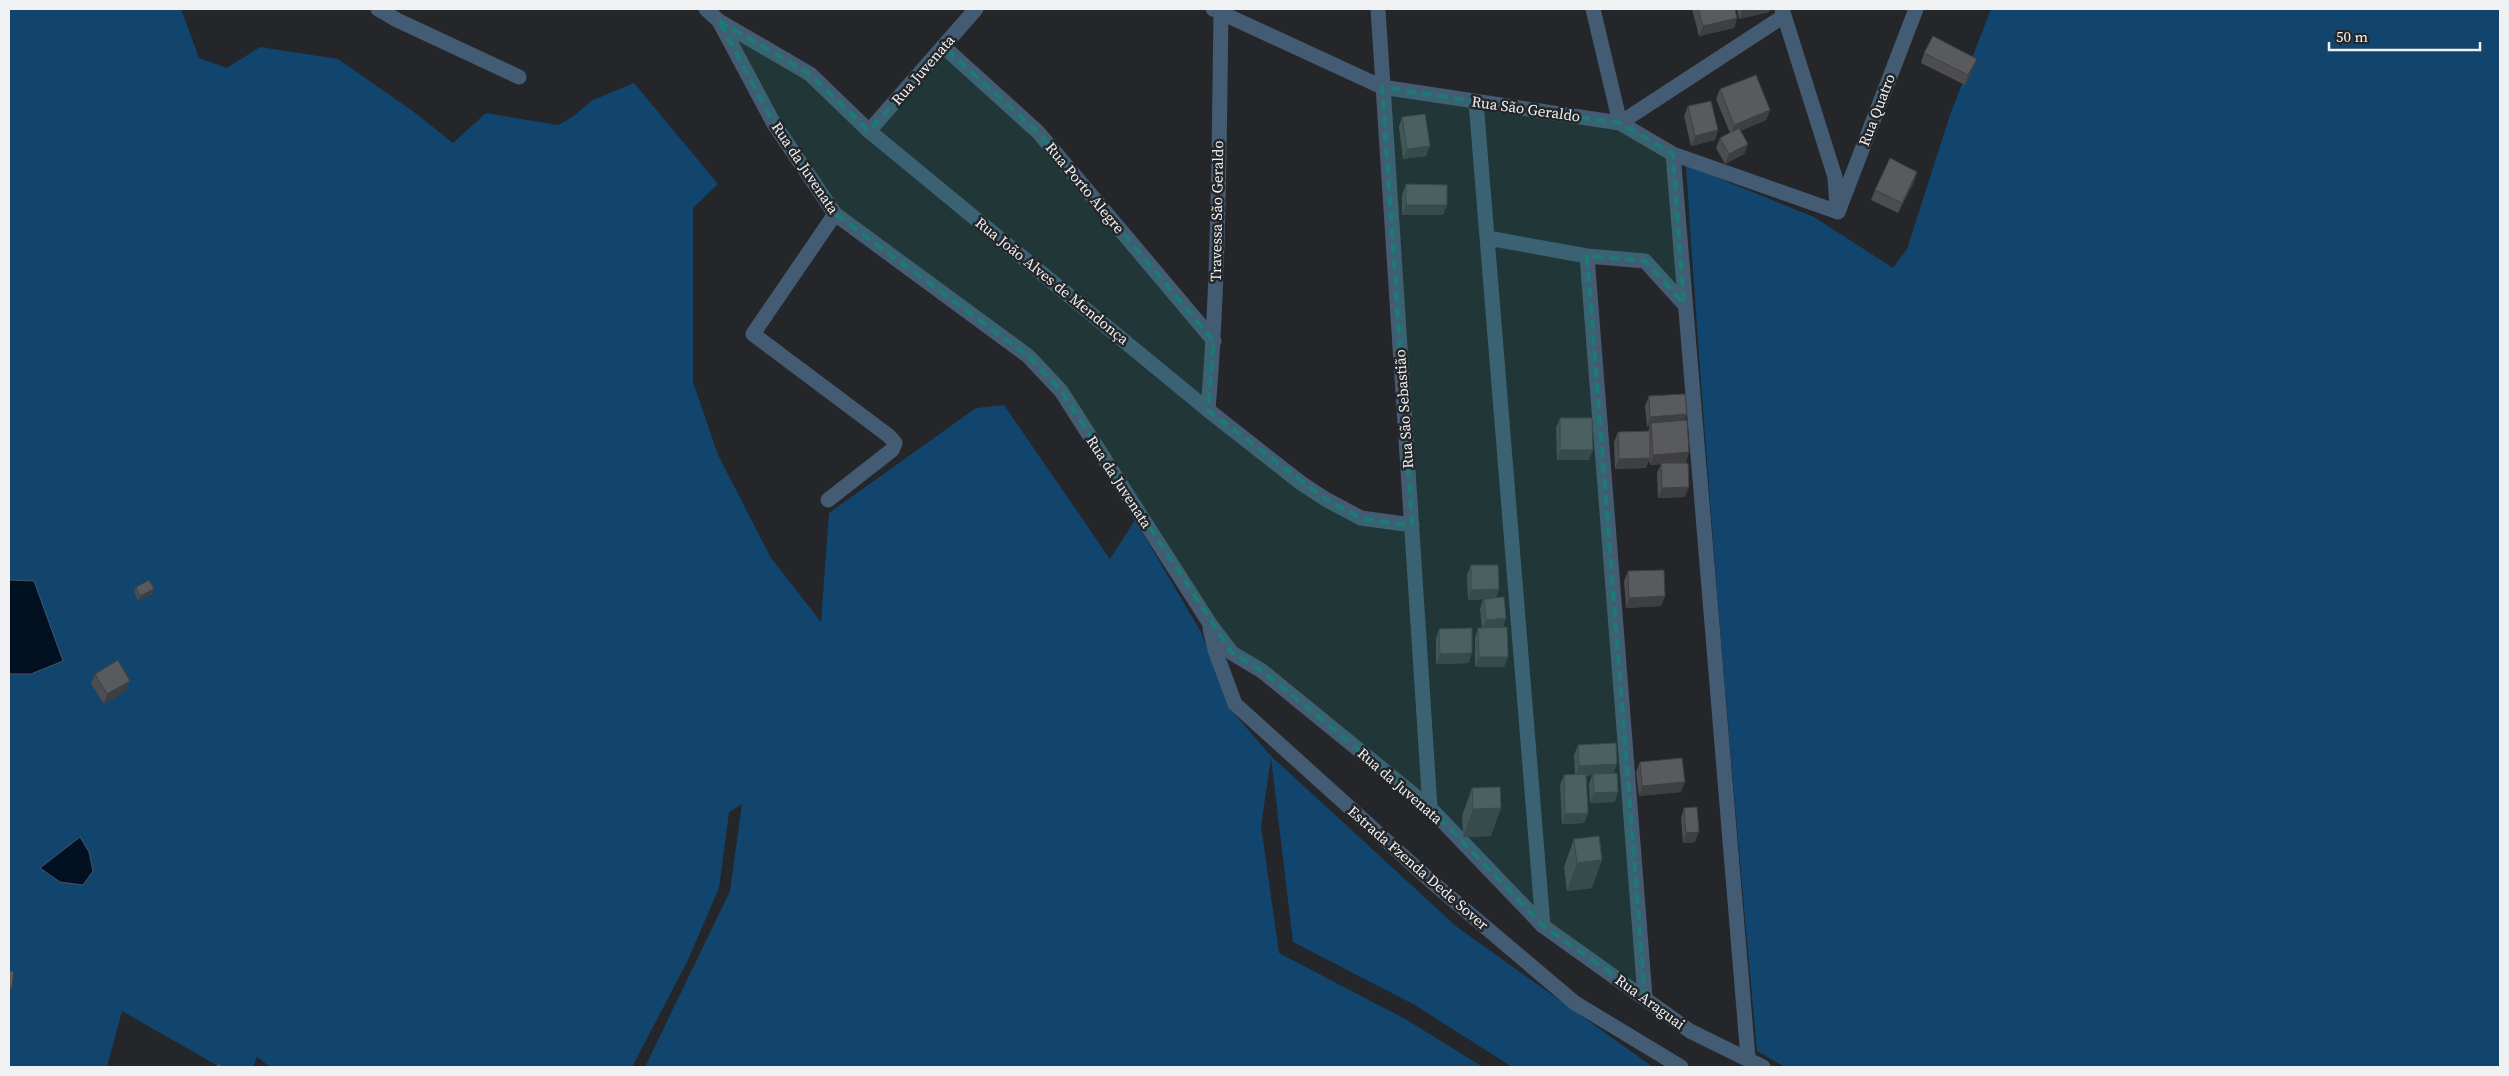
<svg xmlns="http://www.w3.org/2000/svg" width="2509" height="1076" font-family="'Source Serif 4',serif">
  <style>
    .green { fill: #12456d }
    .water { fill: #011122; stroke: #485460 }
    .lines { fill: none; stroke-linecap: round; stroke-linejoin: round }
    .minor { stroke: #435c73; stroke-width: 15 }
    .wall { fill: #4c4d50 }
    .shaded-wall { fill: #3e3f41 }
    .building { fill: #585a5d; stroke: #3e3f41 }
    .marked { fill: #1a7c75; fill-opacity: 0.2; stroke: #1a7c75; stroke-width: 4; stroke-dasharray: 10 6; stroke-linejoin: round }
    .labels { text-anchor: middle; stroke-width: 5; stroke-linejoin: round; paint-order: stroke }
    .street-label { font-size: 15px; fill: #eff1f2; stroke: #242629 }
  </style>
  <rect width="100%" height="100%" fill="#242629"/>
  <!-- green -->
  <path class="green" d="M 9,9 L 181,9 L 199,58 L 227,68 L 260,47 L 338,59 L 414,112 L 453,143 L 486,113 L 558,125 L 574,116 L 591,101 L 634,83 L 718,184 L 693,208 L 693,382 L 718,455 L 771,558 L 821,622 L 829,513 L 976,408 L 1004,405 L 1110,559 L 1135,520 L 1201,632 L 1230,709 L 1271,756 L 1457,927 L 1653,1067 L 1512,1067 L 1415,1005 L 1293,942 L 1271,758 L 1261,826 L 1279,953 L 1407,1020 L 1483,1067 L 645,1067 L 730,891 L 742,804 L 729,812 L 719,888 L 687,962 L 632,1067 L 270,1067 L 257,1057 L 253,1067 L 220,1067 L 122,1011 L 107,1067 L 9,1067 Z
    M 1991,9 L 2500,9 L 2500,1067 L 1785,1067 L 1757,1051 C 1730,756 1705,461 1686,165 L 1814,217 L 1893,268 L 1907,249 L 1950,115 Z"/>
  <!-- water -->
  <path class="water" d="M 9,580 L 34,581 L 63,661 L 31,674 L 9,674 Z
    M 80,837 L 89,852 L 93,871 L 83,885 L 60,882 L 40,868 Z"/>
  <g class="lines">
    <!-- minor -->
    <path class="minor" d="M 378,9 L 397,20 L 519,77
      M 706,9 L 719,21 L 810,74 L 869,131 L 1208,410 L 1301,483 L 1327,500 L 1361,518 L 1412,525
      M 1213,9 L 1382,87 L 1620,123 L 1673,154 L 1838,212
      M 1378,9 L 1430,808
      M 1593,9 L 1620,123 L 1784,16
      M 1782,9 L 1835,177 L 1837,207
      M 719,21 L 774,124 L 835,214 L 1028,356 L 1061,391 L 1210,624 L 1232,653 L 1262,671 L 1430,808 L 1543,926 L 1690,1031 L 1763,1067
      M 944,47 L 1038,132 L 1214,341
      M 1476,102 L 1543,926
      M 869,131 L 976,9
      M 1673,154 L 1748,1058
      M 1838,212 L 1916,9
      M 1488,238 L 1587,256 L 1645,261 L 1684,304
      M 1587,256 L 1645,997
      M 1208,410 C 1219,278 1219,145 1221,12
      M 828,500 L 892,450 L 895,443 L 889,436 L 753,334 L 835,214
      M 1210,628 L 1215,650 L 1235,704 L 1432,882 L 1575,1003 L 1681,1067"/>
  </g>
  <!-- wall -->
  <path class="wall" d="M 1692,9 L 1735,9 L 1737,18 L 1734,28 L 1699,36 Z
    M 1737,9 L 1770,9 L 1769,12 L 1739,19 Z
    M 1924,53 L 1977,59 L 1973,69 L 1965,85 L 1921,63 Z
    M 1720,89 L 1770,110 L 1766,120 L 1740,131 L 1748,144 L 1744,154 L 1725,164 L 1716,148 L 1720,138 L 1730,133 L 1716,99 Z
    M 1688,106 L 1718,130 L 1715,140 L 1691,146 L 1684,116 Z
    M 1402,117 L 1430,146 L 1426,156 L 1403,159 L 1399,127 Z
    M 1914,182 L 1898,213 L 1871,200 L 1875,190 Z
    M 1406,184 L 1447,205 L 1443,215 L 1402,215 L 1402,195 Z
    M 1649,396 L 1687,414 L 1685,420 L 1689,452 L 1686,462 L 1685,497 L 1658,498 L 1657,473 L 1661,464 L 1650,465 L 1649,460 L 1646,468 L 1615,469 L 1614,442 L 1618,432 L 1648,431 L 1650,427 L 1647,427 L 1645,406 Z
    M 1560,418 L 1589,460 L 1557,460 L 1556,428 Z
    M 1471,565 L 1499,589 L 1496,598 L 1503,628 L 1504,667 L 1475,667 L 1475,638 L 1478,628 L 1482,628 L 1480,609 L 1483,599 L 1468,600 L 1467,575 Z
    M 1628,571 L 1665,596 L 1661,606 L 1626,608 L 1624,581 Z
    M 136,587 L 154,589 L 152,594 L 138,601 L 134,592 Z
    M 1439,629 L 1469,663 L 1436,664 L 1436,639 Z
    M 95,674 L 126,691 L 104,704 L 91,684 Z
    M 1578,745 L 1614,773 L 1615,802 L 1590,803 L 1589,784 L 1592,775 L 1586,776 L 1588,813 L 1584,823 L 1562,824 L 1560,785 L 1564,775 L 1575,774 L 1574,755 Z
    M 1640,762 L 1681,792 L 1639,796 L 1636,772 Z
    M 1472,788 L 1491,836 L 1463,837 L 1462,816 Z
    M 1684,808 L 1695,842 L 1683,843 L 1681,818 Z
    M 1574,839 L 1592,888 L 1567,891 L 1564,867 Z"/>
  <!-- shaded-wall -->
  <path class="shaded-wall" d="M 1743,9 L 1770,9 L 1769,12 L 1739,19 Z
    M 1737,18 L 1734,28 L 1699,36 L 1703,26 Z
    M 1977,59 L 1973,69 L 1965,85 L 1968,75 Z
    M 1770,110 L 1766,120 L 1731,135 L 1734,125 Z
    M 1718,130 L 1715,140 L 1691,146 L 1695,136 Z
    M 1748,144 L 1744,154 L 1725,164 L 1729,154 Z
    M 1430,146 L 1426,156 L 1403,159 L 1407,149 Z
    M 1917,172 L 1914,182 L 1898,213 L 1902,203 Z
    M 1406,205 L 1447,205 L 1443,215 L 1402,215 Z
    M 1687,414 L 1683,424 L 1651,423 L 1650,427 L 1647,427 L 1650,417 Z
    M 1560,450 L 1593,450 L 1589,460 L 1557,460 Z
    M 1689,452 L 1686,462 L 1650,465 L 1653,455 Z
    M 1650,458 L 1646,468 L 1615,469 L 1619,459 Z
    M 1689,487 L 1685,497 L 1658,498 L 1662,488 Z
    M 154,589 L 152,594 L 138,601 L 140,596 Z
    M 1499,589 L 1495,599 L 1468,600 L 1471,590 Z
    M 1665,596 L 1661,606 L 1626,608 L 1629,598 Z
    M 1506,618 L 1503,628 L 1482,630 L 1486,620 Z
    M 1472,653 L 1469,663 L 1436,664 L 1440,654 Z
    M 1479,657 L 1508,657 L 1504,667 L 1475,667 Z
    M 130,681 L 126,691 L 104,704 L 107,694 Z
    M 1617,764 L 1613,774 L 1576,776 L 1579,766 Z
    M 1685,782 L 1681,792 L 1639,796 L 1642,786 Z
    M 1618,792 L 1615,802 L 1590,803 L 1594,793 Z
    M 1501,808 L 1491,836 L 1463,837 L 1473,809 Z
    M 1588,813 L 1584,823 L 1562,824 L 1565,814 Z
    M 1699,832 L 1695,842 L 1683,843 L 1686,833 Z
    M 1602,860 L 1592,888 L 1567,891 L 1577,863 Z
    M 9,988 L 12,988 L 10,993 L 9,993 Z"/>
  <!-- building -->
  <path class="building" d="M 1698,9 L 1735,9 L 1737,18 L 1703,26 Z
    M 1933,36 L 1977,59 L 1968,75 L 1924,53 Z
    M 1756,75 L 1770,110 L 1734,125 L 1720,89 Z
    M 1711,101 L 1718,130 L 1695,136 L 1688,106 Z
    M 1425,114 L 1430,146 L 1407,149 L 1402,117 Z
    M 1739,128 L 1748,144 L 1729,154 L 1720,138 Z
    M 1890,158 L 1917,172 L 1902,203 L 1875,190 Z
    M 1406,184 L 1447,185 L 1447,205 L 1406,205 Z
    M 1685,394 L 1687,414 L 1650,417 L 1649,396 Z
    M 1560,418 L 1592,418 L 1593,450 L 1560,450 Z
    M 1687,420 L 1689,452 L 1653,455 L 1651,423 Z
    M 1650,431 L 1650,458 L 1619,459 L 1618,432 Z
    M 1661,463 L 1688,463 L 1689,487 L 1662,488 Z
    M 1471,565 L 1498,565 L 1499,589 L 1471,590 Z
    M 1664,570 L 1665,596 L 1629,598 L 1628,571 Z
    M 149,580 L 154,589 L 140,596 L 136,587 Z
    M 1504,597 L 1506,618 L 1486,620 L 1484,599 Z
    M 1507,627 L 1508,657 L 1479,657 L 1478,628 Z
    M 1472,628 L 1472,653 L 1440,654 L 1439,629 Z
    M 118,660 L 130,681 L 107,694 L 95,674 Z
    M 1616,743 L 1617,764 L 1579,766 L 1578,745 Z
    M 1682,758 L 1685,782 L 1642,786 L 1640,762 Z
    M 1617,773 L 1618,792 L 1594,793 L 1593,774 Z
    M 1586,774 L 1588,813 L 1565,814 L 1564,775 Z
    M 1500,787 L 1501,808 L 1473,809 L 1472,788 Z
    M 1697,807 L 1699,832 L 1686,833 L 1684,808 Z
    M 1599,836 L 1602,860 L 1577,863 L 1574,839 Z
    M 9,971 L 14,971 L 12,988 L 9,988 Z
    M 218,1064 L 225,1067 L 216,1067 Z"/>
  <!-- marked area -->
  <path class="marked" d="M 719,21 L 810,74 L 869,131 L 944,47 L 1038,132 L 1214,341 L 1208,410 L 1327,500 L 1361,518 L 1383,522 L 1412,525 L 1382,87 L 1620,123 L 1673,154 L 1684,304 L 1645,261 L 1587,256 L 1645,997 L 1543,926 L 1430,808 L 1262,671 L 1232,653 L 1061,391 L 1028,356 L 835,214 L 774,124 Z"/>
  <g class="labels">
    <!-- street labels -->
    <g class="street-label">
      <text transform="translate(923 70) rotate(-49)" y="5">Rua Juvenata</text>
      <text transform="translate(1526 109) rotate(8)" y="5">Rua São Geraldo</text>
      <text transform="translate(1877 110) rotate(-69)" y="5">Rua Quatro</text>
      <text transform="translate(805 168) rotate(56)" y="5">Rua da Juvenata</text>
      <text transform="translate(1085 188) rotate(50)" y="5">Rua Porto Alegre</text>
      <text transform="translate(1217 211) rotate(-89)" y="5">Travessa São Geraldo</text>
      <text transform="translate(1052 281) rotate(39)" y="5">Rua João Alves de Mendonça</text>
      <text transform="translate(1404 409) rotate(-94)" y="5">Rua São Sebastião</text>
      <text transform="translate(1119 482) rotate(57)" y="5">Rua da Juvenata</text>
      <text transform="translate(1400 786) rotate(41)" y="5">Rua da Juvenata</text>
      <text transform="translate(1418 868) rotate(41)" y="5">Estrada Fzenda Dede Sover</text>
      <text transform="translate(1650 1002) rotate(36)" y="5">Rua Araguai</text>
    </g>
  </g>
  <!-- border -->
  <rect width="2509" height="1076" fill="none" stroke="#eff1f2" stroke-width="20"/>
  <!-- scale -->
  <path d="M2329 42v8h151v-8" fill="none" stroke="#eff1f2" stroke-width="2.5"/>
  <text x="2336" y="42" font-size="15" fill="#eff1f2" stroke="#242629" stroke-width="4" paint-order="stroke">50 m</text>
</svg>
